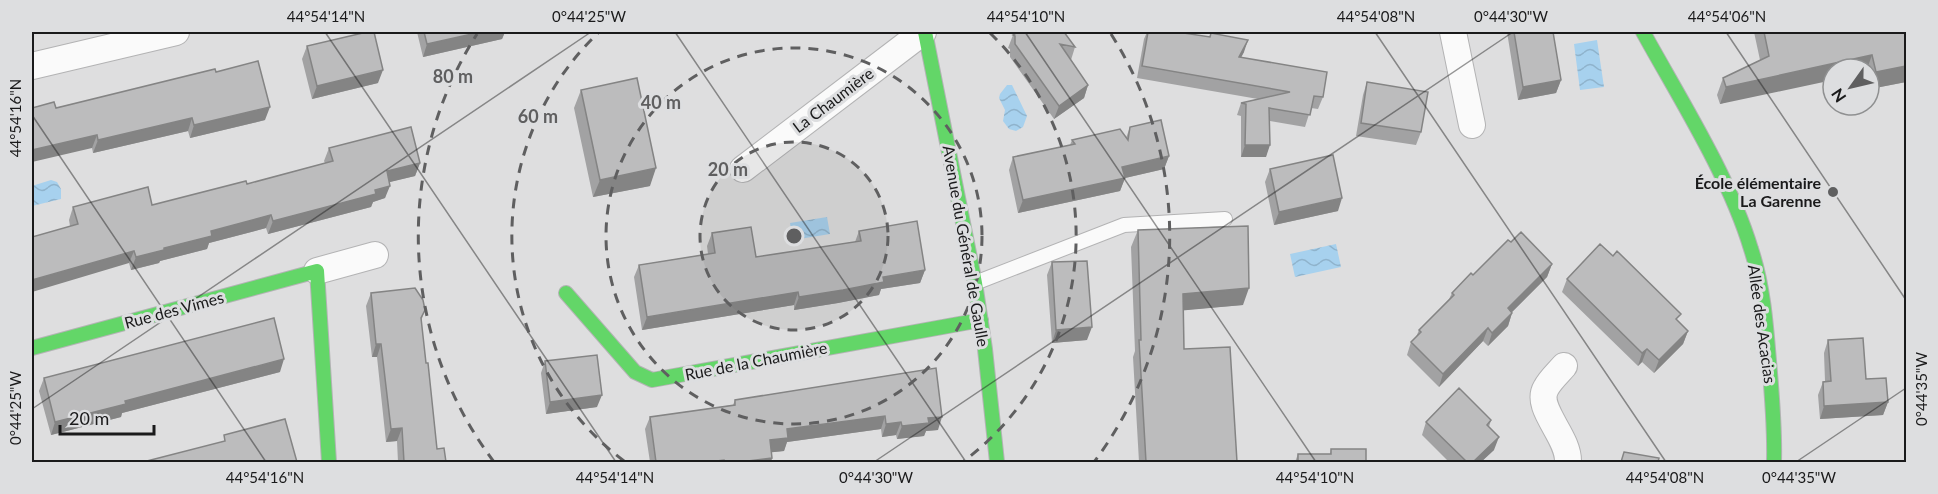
<svg xmlns="http://www.w3.org/2000/svg" width="1938" height="494" font-family="Lato,sans-serif">
  <style>
    .water { fill: url(#water-waves) }
    .lines { fill: none; stroke-linecap: round; stroke-linejoin: round }
    .lane-casing { stroke: #b3b3b4; stroke-width: 16 }
    .street-casing { stroke: #b3b3b4; stroke-width: 28 }
    .fast-casing { stroke: #b3b3b4; stroke-width: 16 }
    .lane { stroke: #fafafa; stroke-width: 14 }
    .street { stroke: #fafafa; stroke-width: 26 }
    .fast { stroke: #63d668; stroke-width: 14 }
    .wall { fill: #a2a2a3 }
    .shaded-wall { fill: #848484 }
    .building { fill: #bcbcbd; stroke: #848484; stroke-width: 1.5 }
    .ticks { fill: none; stroke: #1a1a1b; stroke-width: 1.5; stroke-opacity: 0.45 }
    .ring { fill: none; stroke: #5f5f60; stroke-width: 3; stroke-dasharray: 10 8 }
    .poi-dot { fill: #5f5f60; stroke: #dddee0; stroke-width: 2 }
    .labels { text-anchor: middle; stroke-width: 6; stroke-linejoin: round; paint-order: stroke }
    .street-label { font-size: 16px; fill: #1a1a1b; stroke: #dddee0 }
    .poi-label { font-size: 16px; font-weight: bold; fill: #1a1a1b; stroke: #dddee0; text-anchor: end }
    .centre { fill: #5f5f60; stroke: #dddee0; stroke-width: 3 }
    .ring-label { font-size: 18px; text-anchor: middle; font-weight: bold; fill: #5f5f60; stroke: #dddee0; stroke-width: 6; stroke-linejoin: round; paint-order: stroke }
    .neatline { fill: none; stroke: #1a1a1b; stroke-width: 2 }
    .ticks-label { font-size: 15px; text-anchor: middle; fill: #1a1a1b }
  </style>
  <defs>
    <pattern id="water-waves" width="16" height="10" patternUnits="userSpaceOnUse" patternTransform="scale(1.5)"><rect width="16" height="10" fill="#a7d1ee"/><path d="M0 5q4-4 8 0t8 0" fill="none" stroke="#8fb3cc"/></pattern>
  </defs>
  <rect width="100%" height="100%" fill="#dededf"/>
  <!-- water -->
  <path class="water" d="M 1597,40 L 1604,87 L 1580,90 L 1574,44 Z
    M 1007,85 L 1012,85 L 1027,116 L 1023,127 L 1016,131 L 1009,129 L 1003,121 L 1005,110 L 999,98 L 1000,94 Z
    M 51,180 L 57,182 L 61,189 L 61,199 L 32,206 L 32,186 Z
    M 827,217 L 830,234 L 793,240 L 790,223 Z
    M 1336,244 L 1341,267 L 1295,277 L 1290,254 Z"/>
  <g class="lines">
    <defs>
      <path id="lane" d="M 975,283 L 1124,225 L 1225,219"/>
      <path id="street" d="M 1453,32 L 1472,125
        M 32,66 L 176,32
        M 743,169 L 923,32
        M 317,271 L 375,255
        M 1564,366 C 1558,373 1550,380 1546,388 C 1534,408 1569,436 1568,462"/>
      <path id="fast" d="M 925,32 L 975,283 L 985,349 L 997,462
        M 1643,32 C 1680,99 1729,176 1751,249 C 1763,285 1766,323 1769,361 C 1772,395 1775,428 1774,462
        M 566,293 L 635,372 L 652,380 L 981,320
        M 32,348 L 317,271 L 329,462"/>
    </defs>
    <!-- lane casing -->
    <use href="#lane" class="lane-casing"/>
    <!-- street casing -->
    <use href="#street" class="street-casing"/>
    <!-- fast casing -->
    <use href="#fast" class="fast-casing"/>
    <!-- lane -->
    <use href="#lane" class="lane"/>
    <!-- street -->
    <use href="#street" class="street"/>
    <!-- fast -->
    <use href="#fast" class="fast"/>
  </g>
  <!-- wall -->
  <path class="wall" d="M 417,32 L 505,32 L 502,39 L 423,57 Z
    M 1147,32 L 1177,32 L 1210,37 L 1211,33 L 1244,52 L 1241,57 L 1323,97 L 1318,109 L 1311,108 L 1305,127 L 1270,121 L 1266,157 L 1241,157 L 1241,116 L 1237,115 L 1241,103 L 1258,99 L 1137,78 L 1144,39 Z
    M 1507,32 L 1553,32 L 1561,80 L 1556,93 L 1518,100 Z
    M 1754,32 L 1906,32 L 1906,82 L 1870,89 L 1869,69 L 1833,69 L 1720,104 L 1717,95 L 1723,78 L 1760,60 Z
    M 1013,35 L 1075,47 L 1071,60 L 1088,85 L 1084,98 L 1054,119 L 1010,57 L 1010,49 L 1008,48 Z
    M 307,46 L 378,83 L 312,99 L 302,59 Z
    M 216,72 L 265,120 L 190,138 L 188,131 L 93,153 L 92,148 L 56,108 Z
    M 1367,82 L 1421,132 L 1416,145 L 1356,136 L 1363,95 Z
    M 581,90 L 650,186 L 593,197 L 574,108 Z
    M 1130,127 L 1169,156 L 1164,169 L 1125,178 L 1120,191 L 1018,213 L 1009,170 L 1013,157 L 1070,145 L 1072,140 L 1126,138 Z
    M 329,148 L 420,163 L 415,176 L 389,182 L 385,198 L 373,202 L 371,207 L 268,234 L 266,228 L 209,243 L 207,249 L 160,261 L 159,263 L 131,270 L 129,263 L 70,226 L 69,220 L 73,207 L 152,205 L 247,184 L 325,163 L 324,161 Z
    M 1270,169 L 1338,211 L 1274,225 L 1265,182 Z
    M 1138,230 L 1243,305 L 1183,310 L 1184,349 L 1237,462 L 1139,462 L 1133,357 L 1135,351 L 1131,247 Z
    M 859,231 L 925,270 L 920,283 L 881,289 L 879,295 L 838,303 L 794,310 L 794,305 L 642,330 L 634,277 L 639,265 L 708,254 L 707,246 L 712,233 L 756,257 L 855,242 Z
    M 1511,242 L 1552,264 L 1547,277 L 1512,312 L 1512,313 L 1508,326 L 1488,346 L 1483,341 L 1439,387 L 1407,355 L 1411,342 L 1416,337 L 1419,330 L 1449,299 L 1452,293 Z
    M 1052,262 L 1087,340 L 1052,343 L 1047,275 Z
    M 1567,279 L 1678,321 L 1688,331 L 1683,344 L 1654,373 L 1642,362 L 1638,366 L 1562,292 Z
    M 371,293 L 425,310 L 421,321 L 426,363 L 437,449 L 446,462 L 398,462 L 397,441 L 386,442 L 377,357 L 372,357 L 366,306 Z
    M 1828,340 L 1888,402 L 1883,415 L 1820,419 L 1818,395 L 1823,382 L 1825,381 L 1824,353 Z
    M 545,361 L 597,407 L 546,414 L 541,373 Z
    M 936,368 L 938,430 L 926,431 L 924,436 L 897,439 L 896,435 L 882,437 L 881,429 L 787,442 L 784,451 L 772,452 L 772,458 L 771,462 L 650,462 L 645,429 L 650,417 L 733,405 L 735,400 Z
    M 280,372 L 122,413 L 121,417 L 51,435 L 39,391 L 44,378 Z
    M 1491,420 L 1489,427 L 1494,450 L 1481,462 L 1449,462 L 1422,435 L 1426,422 Z
    M 1331,449 L 1366,462 L 1295,462 L 1298,454 L 1330,454 Z"/>
  <!-- shaded-wall -->
  <path class="shaded-wall" d="M 481,32 L 505,32 L 502,39 L 423,57 L 427,44 Z
    M 1248,40 L 1244,52 L 1235,69 L 1239,57 Z
    M 1872,55 L 1867,69 L 1833,69 L 1833,80 L 1720,104 L 1726,87 Z
    M 1906,66 L 1906,82 L 1870,89 L 1876,72 Z
    M 383,70 L 378,83 L 312,99 L 317,86 Z
    M 1561,80 L 1556,93 L 1518,100 L 1523,87 Z
    M 1088,85 L 1084,98 L 1054,119 L 1059,106 Z
    M 270,107 L 265,120 L 190,138 L 194,125 Z
    M 192,118 L 188,131 L 93,153 L 98,140 Z
    M 97,135 L 92,148 L 32,162 L 32,150 Z
    M 1245,145 L 1270,145 L 1266,157 L 1241,157 Z
    M 1169,156 L 1164,169 L 1125,178 L 1120,191 L 1018,213 L 1023,200 L 1122,167 Z
    M 420,163 L 415,176 L 382,184 L 387,171 Z
    M 656,168 L 650,186 L 593,197 L 600,180 Z
    M 390,186 L 385,198 L 373,202 L 371,207 L 268,234 L 273,221 Z
    M 1342,198 L 1338,211 L 1274,225 L 1279,212 Z
    M 271,215 L 266,228 L 209,243 L 207,249 L 160,261 L 159,263 L 131,270 L 136,257 L 211,231 Z
    M 134,251 L 129,263 L 32,292 L 32,280 Z
    M 1552,264 L 1547,277 L 1503,321 L 1508,308 Z
    M 925,270 L 920,283 L 881,289 L 879,295 L 838,303 L 794,310 L 799,297 L 883,277 Z
    M 1249,288 L 1243,305 L 1177,311 L 1183,294 Z
    M 798,292 L 794,305 L 642,330 L 647,317 Z
    M 1512,313 L 1508,326 L 1488,346 L 1492,333 Z
    M 1092,327 L 1087,340 L 1052,343 L 1056,330 Z
    M 1488,328 L 1483,341 L 1439,387 L 1443,374 Z
    M 1688,331 L 1683,344 L 1654,373 L 1659,360 Z
    M 376,344 L 381,344 L 377,357 L 372,357 Z
    M 1647,349 L 1642,362 L 1638,366 L 1642,353 Z
    M 284,359 L 280,372 L 122,413 L 121,417 L 51,435 L 55,422 L 125,401 Z
    M 602,395 L 597,407 L 546,414 L 550,402 Z
    M 1888,402 L 1883,415 L 1820,419 L 1824,406 Z
    M 885,416 L 881,429 L 787,442 L 784,451 L 765,453 L 770,440 L 787,429 Z
    M 942,417 L 938,430 L 926,431 L 924,436 L 897,439 L 902,426 L 928,418 Z
    M 901,422 L 896,435 L 882,437 L 886,424 Z
    M 402,428 L 397,441 L 386,442 L 391,429 Z
    M 1499,437 L 1494,450 L 1481,462 L 1473,462 Z
    M 772,458 L 771,462 L 740,462 Z"/>
  <!-- building -->
  <path class="building" d="M 367,32 L 374,32 L 383,70 L 317,86 L 307,46 Z
    M 424,32 L 481,32 L 427,44 Z
    M 1018,32 L 1064,32 L 1075,47 L 1060,44 L 1088,85 L 1059,106 L 1015,44 L 1015,36 L 1013,35 Z
    M 1148,32 L 1177,32 L 1210,37 L 1211,33 L 1248,40 L 1239,57 L 1327,72 L 1323,97 L 1314,96 L 1310,115 L 1269,108 L 1270,145 L 1245,145 L 1246,104 L 1241,103 L 1290,92 L 1142,66 Z
    M 1514,32 L 1553,32 L 1561,80 L 1523,87 Z
    M 1764,32 L 1906,32 L 1906,66 L 1876,72 L 1872,55 L 1726,87 L 1723,78 L 1769,56 Z
    M 258,61 L 270,107 L 194,125 L 192,118 L 98,140 L 97,135 L 32,150 L 32,108 L 54,102 L 56,108 L 215,69 L 216,72 Z
    M 637,78 L 656,168 L 600,180 L 581,90 Z
    M 1367,82 L 1428,92 L 1421,132 L 1361,123 Z
    M 1161,120 L 1169,156 L 1122,167 L 1125,178 L 1023,200 L 1013,157 L 1075,144 L 1072,140 L 1120,129 L 1128,140 L 1130,127 Z
    M 411,127 L 420,163 L 387,171 L 390,186 L 375,190 L 376,194 L 273,221 L 271,215 L 211,231 L 212,236 L 164,248 L 164,250 L 136,257 L 134,251 L 32,280 L 32,237 L 78,224 L 73,207 L 148,187 L 152,205 L 246,181 L 247,184 L 333,161 L 329,148 Z
    M 1333,155 L 1342,198 L 1279,212 L 1270,169 Z
    M 917,221 L 925,270 L 883,277 L 884,282 L 843,290 L 799,297 L 798,292 L 647,317 L 639,265 L 715,253 L 712,233 L 751,227 L 756,257 L 861,241 L 859,231 Z
    M 1248,226 L 1249,288 L 1183,294 L 1184,349 L 1230,347 L 1237,462 L 1146,462 L 1139,340 L 1141,340 L 1138,230 Z
    M 1521,232 L 1552,264 L 1508,308 L 1512,313 L 1492,333 L 1488,328 L 1443,374 L 1411,342 L 1421,332 L 1419,330 L 1454,295 L 1452,293 L 1471,273 L 1473,275 L 1508,240 L 1511,242 Z
    M 1600,244 L 1613,256 L 1617,251 L 1681,314 L 1676,319 L 1688,331 L 1659,360 L 1647,349 L 1642,353 L 1567,279 Z
    M 1087,261 L 1092,327 L 1056,330 L 1052,262 Z
    M 415,288 L 423,300 L 425,310 L 421,318 L 426,363 L 428,363 L 437,449 L 444,448 L 446,462 L 404,462 L 402,428 L 391,429 L 381,344 L 376,344 L 371,293 Z
    M 274,318 L 284,359 L 125,401 L 126,404 L 55,422 L 44,378 Z
    M 1863,338 L 1866,379 L 1886,378 L 1888,402 L 1824,406 L 1823,382 L 1831,381 L 1828,340 Z
    M 597,355 L 602,395 L 550,402 L 545,361 Z
    M 936,368 L 942,417 L 928,418 L 929,423 L 902,426 L 901,422 L 886,424 L 885,416 L 787,429 L 788,438 L 770,440 L 772,458 L 740,462 L 724,462 L 724,460 L 708,462 L 656,462 L 650,417 L 735,405 L 735,400 Z
    M 1459,388 L 1491,420 L 1487,425 L 1499,437 L 1473,462 L 1467,462 L 1426,422 Z
    M 285,419 L 297,462 L 143,462 L 225,441 L 224,435 Z
    M 1331,449 L 1366,449 L 1366,462 L 1298,462 L 1298,454 L 1331,454 Z
    M 1624,452 L 1659,458 L 1658,462 L 1621,462 Z"/>
  <!-- ticks -->
  <path class="ticks" d="M 325,32 L 616,462M 675,32 L 966,462M 1025,32 L 1316,462M 1375,32 L 1666,462M 1726,32 L 1906,300M 32,115 L 266,462M 32,409 L 591,32M 874,462 L 1513,32M 1796,462 L 1906,388"/>
  <!-- distance rings -->
  <circle cx="794" cy="236" r="94" fill="#5f5f60" fill-opacity=".12"/>
  <g class="ring">
    <circle cx="794" cy="236" r="94"/>
    <circle cx="794" cy="236" r="188"/>
    <path d="M624 461A282 282 0 0 1 598 33M990 33A282 282 0 0 1 964 461"/>
    <path d="M494 462A376 376 0 0 1 477 34M1111 34A376 376 0 0 1 1094 462"/>
  </g>
  <!-- markers -->
  <circle class="poi-dot" cx="1833" cy="192" r="6"/>
  <g class="labels">
    <!-- street labels -->
    <g class="street-label">
      <text transform="translate(833 100) rotate(-37)" y="6">La Chaumière</text>
      <text transform="translate(966 246) rotate(80)" y="6">Avenue du Général de Gaulle</text>
      <text transform="translate(174 310) rotate(-15)" y="6">Rue des Vimes</text>
      <text transform="translate(1762 324) rotate(82)" y="6">Allée des Acacias</text>
      <text transform="translate(756 361) rotate(-11)" y="6">Rue de la Chaumière</text>
    </g>
    <!-- poi labels -->
    <g class="poi-label">
      <text x="1821" y="189">École élémentaire<tspan x="1821" dy="18">La Garenne</tspan></text>
    </g>
  </g>
  <circle cx="794" cy="236" r="9" class="centre"/>
  <g class="ring-label">
    <text x="453" y="83">80 m</text>
    <text x="661" y="109">40 m</text>
    <text x="538" y="123">60 m</text>
    <text x="728" y="176">20 m</text>
  </g>
  <!-- border -->
  <rect width="1938" height="494" fill="none" stroke="#dddee0" stroke-width="66"/>
  <!-- north arrow -->
  <g transform="translate(1851 87) rotate(236)"><circle r="28" fill="#dddee0" stroke="#8f9091" stroke-width="1.5"/>
  <path d="M0-4.5L10 22L0 15L-10 22Z" fill="#5f5f60"/>
  <text y="-9" font-size="16" font-weight="bold" text-anchor="middle" fill="#1a1a1b">N</text>
  </g>
  <!-- scale -->
  <path d="M60 425v9h94v-9" fill="none" stroke="#1a1a1b" stroke-width="3"/>
  <text x="69" y="425" font-size="18" fill="#1a1a1b" stroke="#dddee0" stroke-width="4.5" paint-order="stroke">20 m</text>
  <rect x="33" y="33" width="1872" height="428" class="neatline"/>
  <g class="ticks-label">
    <text x="326" y="22">44°54'14"N</text>
    <text x="589" y="22">0°44'25"W</text>
    <text x="1026" y="22">44°54'10"N</text>
    <text x="1376" y="22">44°54'08"N</text>
    <text x="1511" y="22">0°44'30"W</text>
    <text x="1727" y="22">44°54'06"N</text>
    <text transform="translate(16 118) rotate(-90)" y="5">44°54'16"N</text>
    <text transform="translate(1922 389) rotate(-90)" y="5">0°44'35"W</text>
    <text transform="translate(16 408) rotate(-90)" y="5">0°44'25"W</text>
    <text x="265" y="483">44°54'16"N</text>
    <text x="615" y="483">44°54'14"N</text>
    <text x="876" y="483">0°44'30"W</text>
    <text x="1315" y="483">44°54'10"N</text>
    <text x="1665" y="483">44°54'08"N</text>
    <text x="1799" y="483">0°44'35"W</text>
  </g>
</svg>
